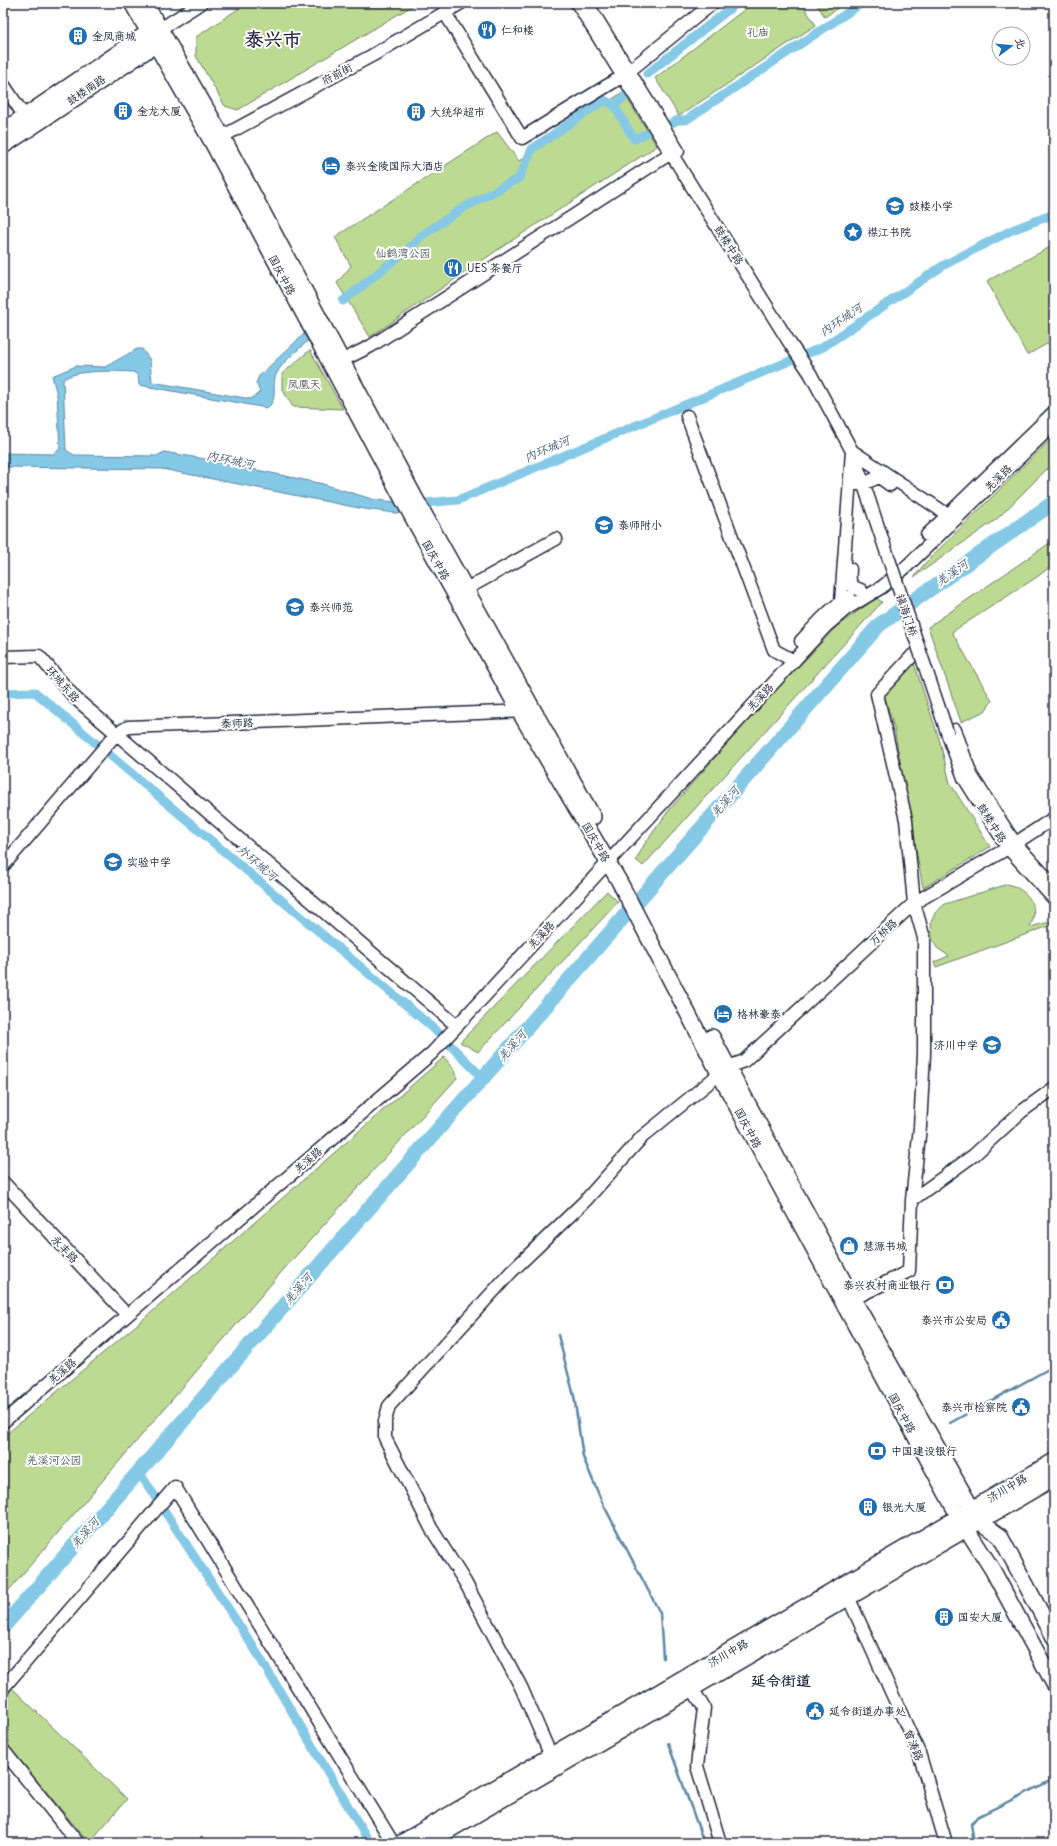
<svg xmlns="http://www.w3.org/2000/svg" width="1057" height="1846" font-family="Delius,'LXGW WenKai TC',sans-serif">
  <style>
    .green { fill: #bcda92; stroke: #6f7e66 }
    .water { fill: #85c9e6; stroke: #5d86a2 }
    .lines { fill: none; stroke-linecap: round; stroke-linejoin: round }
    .stream { stroke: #5d86a2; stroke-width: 2.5 }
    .canal { stroke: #85c9e6; stroke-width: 9 }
    .river { stroke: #85c9e6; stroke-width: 15 }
    .minor-casing { stroke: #22223b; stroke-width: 15 }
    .major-casing { stroke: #22223b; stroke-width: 18 }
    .minor { stroke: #fff; stroke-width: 12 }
    .major { stroke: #fff; stroke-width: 15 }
    .minor-bridge-casing { stroke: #22223b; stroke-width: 15; stroke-linecap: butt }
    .minor-bridge { stroke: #fff; stroke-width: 12 }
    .labels { text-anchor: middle; stroke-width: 4; stroke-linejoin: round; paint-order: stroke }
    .poi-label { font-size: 11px; fill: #22223b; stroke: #fff; text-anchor: start }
    .park-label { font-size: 11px; fill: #505955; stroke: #fff }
    .street-label { font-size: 11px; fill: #22223b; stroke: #fff }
    .water-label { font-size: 12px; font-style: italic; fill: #455c77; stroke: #fff }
    .district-label { font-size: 15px; font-weight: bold; fill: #22223b; stroke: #fff }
    .town-label { font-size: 19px; font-weight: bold; fill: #22223b; stroke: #fff }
  </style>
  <rect width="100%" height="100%" fill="#fff"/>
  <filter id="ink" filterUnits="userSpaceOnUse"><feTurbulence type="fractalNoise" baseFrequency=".025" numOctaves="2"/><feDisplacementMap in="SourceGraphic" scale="8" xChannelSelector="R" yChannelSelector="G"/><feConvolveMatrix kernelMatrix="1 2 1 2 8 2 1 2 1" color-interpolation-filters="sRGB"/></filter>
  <g filter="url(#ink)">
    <!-- green -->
    <path class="green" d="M 247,3 L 417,3 L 238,110 L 225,106 L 196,56 L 196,37 Z
      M 753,3 L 801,3 L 816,25 L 679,116 L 655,78 Z
      M 816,3 L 845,3 L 825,17 Z
      M 623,92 L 657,146 L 508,243 L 370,337 L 337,283 L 351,266 L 335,237 L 497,132 L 519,161 Z
      M 1054,245 L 1054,340 L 1027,355 L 987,281 Z
      M 310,350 L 343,409 L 293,407 L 282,389 L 282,374 Z
      M 1054,436 L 1054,462 L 997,519 L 914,577 L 926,562 Z
      M 1054,540 L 1054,564 L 1037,577 L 952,632 L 992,701 L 985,711 L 961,722 L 928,627 Z
      M 876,598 L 882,602 L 643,866 L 636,860 L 644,845 L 669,810 L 740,729 L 836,627 Z
      M 914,663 L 940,742 L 950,783 L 990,847 L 923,888 L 894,728 L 884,694 Z
      M 1008,884 C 1029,891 1040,906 1030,927 L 1050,922 L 1052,925 L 936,967 L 934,962 L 949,956 L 937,948 L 932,938 L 931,922 L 935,913 L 945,904 Z
      M 607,891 L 618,902 L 478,1052 L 460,1042 Z
      M 444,1057 L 455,1070 L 457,1078 L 284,1269 L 3,1597 L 3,1437 L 153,1311 Z
      M 12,1688 L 127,1799 L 89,1843 L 3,1740 L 3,1702 Z"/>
    <!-- water -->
    <path class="water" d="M 304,334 L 308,341 C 298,350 283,361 277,373 C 270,385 280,398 267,408 L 139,385 L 138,375 L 133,372 C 118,371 73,369 63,380 L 66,450 L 74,455 L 157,456 L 164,452 L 205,459 L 323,484 L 375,500 L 396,502 L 403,514 L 364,509 L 162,469 L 3,467 L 3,453 L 53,454 L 60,449 L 57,395 L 52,376 L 76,366 L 105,367 L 137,349 L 142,349 L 150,360 L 152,382 L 251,399 L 260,392 L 256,383 L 259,376 Z"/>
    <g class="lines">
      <!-- stream -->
      <path class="stream" d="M 558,1335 L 574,1396 L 583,1457 L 602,1502 L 660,1613 L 663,1658
        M 950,1423 L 1054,1366
        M 668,1743 L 704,1843
        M 974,1843 L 971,1824 L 977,1817 L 1054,1779"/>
      <!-- canal -->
      <path class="canal" d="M 647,74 L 737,3
        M 614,105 L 628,94
        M 670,124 L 678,120 L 686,120 L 862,3
        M 343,301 L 413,245 L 421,236 L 463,208 L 519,178 L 532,149 L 604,100 L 614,105 L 634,139 L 645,134
        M 414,504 L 458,500 L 823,347 L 944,265 L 1012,230 L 1054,214
        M 3,693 L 35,692 L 432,1027 L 484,1079
        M 139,1472 L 254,1648 L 370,1843"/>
      <!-- river -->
      <path class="river" d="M 3,1627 L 879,625 L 1050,505 L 1054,501"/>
      <defs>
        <path id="minor" d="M 577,3 L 791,345 L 810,373 L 852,451 L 867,494
          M 587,3 L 678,151
          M 445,13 L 522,138 L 623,76 L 713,3
          M 160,29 L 201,3
          M 3,84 L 29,123
          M 214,141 L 373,55 L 461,3
          M 341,361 L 371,346 L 671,153
          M 687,416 L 774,650 L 794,661
          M 856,484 L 863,484 L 879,477 L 890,485
          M 927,535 L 1054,412
          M 850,569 C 849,581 849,587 861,590
          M 466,589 L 556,539
          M 844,606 L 841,602 L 852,451 L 954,519
          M 801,641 C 816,625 830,608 849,597
          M 3,657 L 39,656 L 75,698 L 457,1026
          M 955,730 L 971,775 L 1007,831 L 1015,843 L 1054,886
          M 948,735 L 964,778 L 1008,848 L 1054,899
          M 3,866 L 116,734 L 128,727 L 527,711
          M 3,1182 L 127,1315
          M 912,1200 L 974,1155 L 1021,1112 L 1054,1088
          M 853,1299 L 909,1271 L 912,1200 L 920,1127 L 924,1054 L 924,938 L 914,903 L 906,820 L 877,694 L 913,655
          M 3,1422 L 432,1053 L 826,626 L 846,609 L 882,587 L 906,567 L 1054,424
          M 845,1590 L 919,1753 L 946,1843
          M 3,1688 L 175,1487 L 393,1843
          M 692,1688 L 704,1708 L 697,1766 L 720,1843
          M 3,1750 L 78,1843
          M 554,1763 L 521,1687 L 465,1582 L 431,1528 L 385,1438 L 385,1421 L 389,1406 L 511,1272 L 585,1201 L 642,1137 L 728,1067 L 744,1061 L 914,903 L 1008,848 L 1054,818"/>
        <path id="major" d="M 132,3 L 212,142 L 402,498 L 519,711 L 619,881 L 720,1075 L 959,1517 L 992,1569 L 1054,1684
          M 145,3 L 222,136 L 414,496 L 593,817
          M 3,131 L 149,32 L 157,30
          M 3,146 L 155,45 L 158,35
          M 712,1037 L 853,1299 L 972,1509 L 980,1522 L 1000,1536 L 1054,1637
          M 401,1843 L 1054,1461
          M 427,1843 L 1054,1478"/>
      </defs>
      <!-- minor casing -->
      <use href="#minor" class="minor-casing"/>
      <!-- major casing -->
      <use href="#major" class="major-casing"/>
      <!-- minor -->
      <use href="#minor" class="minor"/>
      <!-- major -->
      <use href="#major" class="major"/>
      <defs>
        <path id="minor-bridge" d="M 867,494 L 948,735"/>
      </defs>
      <!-- minor-bridge casing -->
      <use href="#minor-bridge" class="minor-bridge-casing"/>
      <!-- minor-bridge -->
      <use href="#minor-bridge" class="minor-bridge"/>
    </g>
  </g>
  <!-- icons -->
  <defs>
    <symbol id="restaurant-disc" viewBox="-11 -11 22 22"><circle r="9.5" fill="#1f6fb2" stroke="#fff"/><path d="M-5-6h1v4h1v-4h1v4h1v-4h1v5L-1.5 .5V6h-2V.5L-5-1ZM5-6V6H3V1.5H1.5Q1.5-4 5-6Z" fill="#fff"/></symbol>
    <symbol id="building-disc" viewBox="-11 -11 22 22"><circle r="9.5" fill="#1f6fb2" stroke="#fff"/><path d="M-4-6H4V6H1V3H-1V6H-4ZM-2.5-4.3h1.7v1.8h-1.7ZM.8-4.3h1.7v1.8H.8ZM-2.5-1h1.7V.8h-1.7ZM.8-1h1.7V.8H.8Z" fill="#fff"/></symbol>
    <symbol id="hotel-disc" viewBox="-11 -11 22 22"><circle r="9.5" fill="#1f6fb2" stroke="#fff"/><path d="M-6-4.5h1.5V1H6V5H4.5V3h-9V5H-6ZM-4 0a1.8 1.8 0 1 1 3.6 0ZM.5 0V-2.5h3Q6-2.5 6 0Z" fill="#fff"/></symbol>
    <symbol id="school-disc" viewBox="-11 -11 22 22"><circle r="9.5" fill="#1f6fb2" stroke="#fff"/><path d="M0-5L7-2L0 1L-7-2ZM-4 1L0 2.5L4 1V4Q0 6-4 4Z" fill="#fff"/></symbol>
    <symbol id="sight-disc" viewBox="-11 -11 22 22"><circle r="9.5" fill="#1f6fb2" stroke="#fff"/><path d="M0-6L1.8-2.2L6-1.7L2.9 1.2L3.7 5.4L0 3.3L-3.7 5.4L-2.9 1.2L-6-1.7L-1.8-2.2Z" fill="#fff"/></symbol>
    <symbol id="shop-disc" viewBox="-11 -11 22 22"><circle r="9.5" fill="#1f6fb2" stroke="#fff"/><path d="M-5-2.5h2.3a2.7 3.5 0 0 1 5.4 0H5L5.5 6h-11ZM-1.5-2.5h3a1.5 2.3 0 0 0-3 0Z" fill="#fff"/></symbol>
    <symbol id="bank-disc" viewBox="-11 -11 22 22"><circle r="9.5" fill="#1f6fb2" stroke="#fff"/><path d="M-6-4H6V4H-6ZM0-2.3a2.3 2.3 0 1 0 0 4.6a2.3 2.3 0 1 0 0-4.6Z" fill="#fff"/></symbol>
    <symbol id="civic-disc" viewBox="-11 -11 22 22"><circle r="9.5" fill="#1f6fb2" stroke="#fff"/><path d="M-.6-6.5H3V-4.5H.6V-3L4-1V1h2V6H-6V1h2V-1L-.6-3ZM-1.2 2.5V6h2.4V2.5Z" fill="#fff"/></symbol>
  </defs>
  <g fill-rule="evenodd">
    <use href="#restaurant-disc" x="476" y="19" width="22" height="22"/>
    <use href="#building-disc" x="67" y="25" width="22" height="22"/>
    <use href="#building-disc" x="112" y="100" width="22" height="22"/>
    <use href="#building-disc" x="405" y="101" width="22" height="22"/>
    <use href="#hotel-disc" x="320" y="155" width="22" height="22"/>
    <use href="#school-disc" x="884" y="195" width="22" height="22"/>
    <use href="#sight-disc" x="842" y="221" width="22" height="22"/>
    <use href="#restaurant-disc" x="442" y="257" width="22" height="22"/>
    <use href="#school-disc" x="593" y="514" width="22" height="22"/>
    <use href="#school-disc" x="284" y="596" width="22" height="22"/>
    <use href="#school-disc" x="102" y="851" width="22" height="22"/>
    <use href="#hotel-disc" x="712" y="1003" width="22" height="22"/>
    <use href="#school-disc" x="981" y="1034" width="22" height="22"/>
    <use href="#shop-disc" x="838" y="1235" width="22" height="22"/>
    <use href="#bank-disc" x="934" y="1274" width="22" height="22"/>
    <use href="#civic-disc" x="990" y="1309" width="22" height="22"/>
    <use href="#civic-disc" x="1010" y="1396" width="22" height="22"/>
    <use href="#bank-disc" x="866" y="1440" width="22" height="22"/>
    <use href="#building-disc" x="857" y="1496" width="22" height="22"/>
    <use href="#building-disc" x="933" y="1606" width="22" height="22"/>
    <use href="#civic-disc" x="804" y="1700" width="22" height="22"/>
  </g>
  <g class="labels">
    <!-- poi labels -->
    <g class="poi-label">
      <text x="501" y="34">仁和楼</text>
      <text x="92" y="40">金凤商城</text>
      <text x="137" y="115">金龙大厦</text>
      <text x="430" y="116">大统华超市</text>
      <text x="345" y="170">泰兴金陵国际大酒店</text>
      <text x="909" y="210">鼓楼小学</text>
      <text x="867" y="236">襟江书院</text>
      <text x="467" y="272">UES 茶餐厅</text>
      <text x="618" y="529">泰师附小</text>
      <text x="309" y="611">泰兴师范</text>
      <text x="127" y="866">实验中学</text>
      <text x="737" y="1018">格林豪泰</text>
      <text x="978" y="1049" text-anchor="end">济川中学</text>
      <text x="863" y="1250">慧源书城</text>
      <text x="931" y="1289" text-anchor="end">泰兴农村商业银行</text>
      <text x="987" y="1324" text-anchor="end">泰兴市公安局</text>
      <text x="1007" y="1411" text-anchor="end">泰兴市检察院</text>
      <text x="891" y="1455">中国建设银行</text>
      <text x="882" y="1511">银光大厦</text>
      <text x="958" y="1621">国安大厦</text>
      <text x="829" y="1715">延令街道办事处</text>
    </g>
    <!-- park labels -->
    <g class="park-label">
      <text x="758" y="36">孔庙</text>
      <text x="403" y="257">仙鹤湾公园</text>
      <text x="304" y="388">凤凰天</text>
      <text x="54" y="1464">羌溪河公园</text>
    </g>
    <!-- street labels -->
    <g class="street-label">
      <text transform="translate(337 74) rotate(-28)" y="4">府前街</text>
      <text transform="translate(86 90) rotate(-34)" y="4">鼓楼南路</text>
      <text transform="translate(729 245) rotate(58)" y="4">鼓楼中路</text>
      <text transform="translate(282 275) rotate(62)" y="4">国庆中路</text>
      <text transform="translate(998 478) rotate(-44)" y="4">羌溪路</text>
      <text transform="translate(436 560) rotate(61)" y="4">国庆中路</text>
      <text transform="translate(907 615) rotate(71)" y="4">镇海门桥</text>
      <text transform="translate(63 684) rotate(49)" y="4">环城东路</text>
      <text transform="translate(760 697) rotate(-47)" y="4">羌溪路</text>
      <text transform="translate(237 723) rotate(-2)" y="4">泰师路</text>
      <text transform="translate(992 823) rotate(58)" y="4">鼓楼中路</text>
      <text transform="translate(596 842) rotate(60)" y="4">国庆中路</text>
      <text transform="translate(883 932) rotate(-43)" y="4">万桥路</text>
      <text transform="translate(541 935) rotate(-47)" y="4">羌溪路</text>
      <text transform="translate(748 1128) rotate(62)" y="4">国庆中路</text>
      <text transform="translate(308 1160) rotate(-41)" y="4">羌溪路</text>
      <text transform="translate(65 1249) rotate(47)" y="4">永丰路</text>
      <text transform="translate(62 1371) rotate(-41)" y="4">羌溪路</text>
      <text transform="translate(902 1413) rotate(62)" y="4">国庆中路</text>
      <text transform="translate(1007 1488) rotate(-31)" y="4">济川中路</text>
      <text transform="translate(728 1653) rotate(-30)" y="4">济川中路</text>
      <text transform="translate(914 1745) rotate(68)" y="4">曾涛路</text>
    </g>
    <!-- water labels -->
    <g class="water-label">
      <text transform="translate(841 320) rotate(-34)" y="4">内环城河</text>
      <text transform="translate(547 449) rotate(-23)" y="4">内环城河</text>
      <text transform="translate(230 460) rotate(12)" y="4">内环城河</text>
      <text transform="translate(952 573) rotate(-35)" y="4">羌溪河</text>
      <text transform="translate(725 802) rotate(-49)" y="4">羌溪河</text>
      <text transform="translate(257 863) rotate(40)" y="4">外环城河</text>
      <text transform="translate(512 1046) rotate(-49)" y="4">羌溪河</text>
      <text transform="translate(298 1289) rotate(-49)" y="4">羌溪河</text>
      <text transform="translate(85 1533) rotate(-49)" y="4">羌溪河</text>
    </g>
    <!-- district labels -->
    <g class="district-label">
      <text x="781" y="1686">延令街道</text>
    </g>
    <!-- town labels -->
    <g class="town-label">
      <text x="273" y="46">泰兴市</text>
    </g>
  </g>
  <!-- margin -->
  <rect width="1057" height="1846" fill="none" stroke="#fff" stroke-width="16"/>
  <rect x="8" y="8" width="1041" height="1830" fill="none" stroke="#22223b" stroke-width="1.5" filter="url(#ink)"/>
  <!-- north arrow -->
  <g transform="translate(1011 46) rotate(74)"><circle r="19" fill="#ffffff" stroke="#a7a7b1"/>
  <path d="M0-3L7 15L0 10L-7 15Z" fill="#1f6fb2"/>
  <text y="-6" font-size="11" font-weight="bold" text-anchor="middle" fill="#22223b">北</text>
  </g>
</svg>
